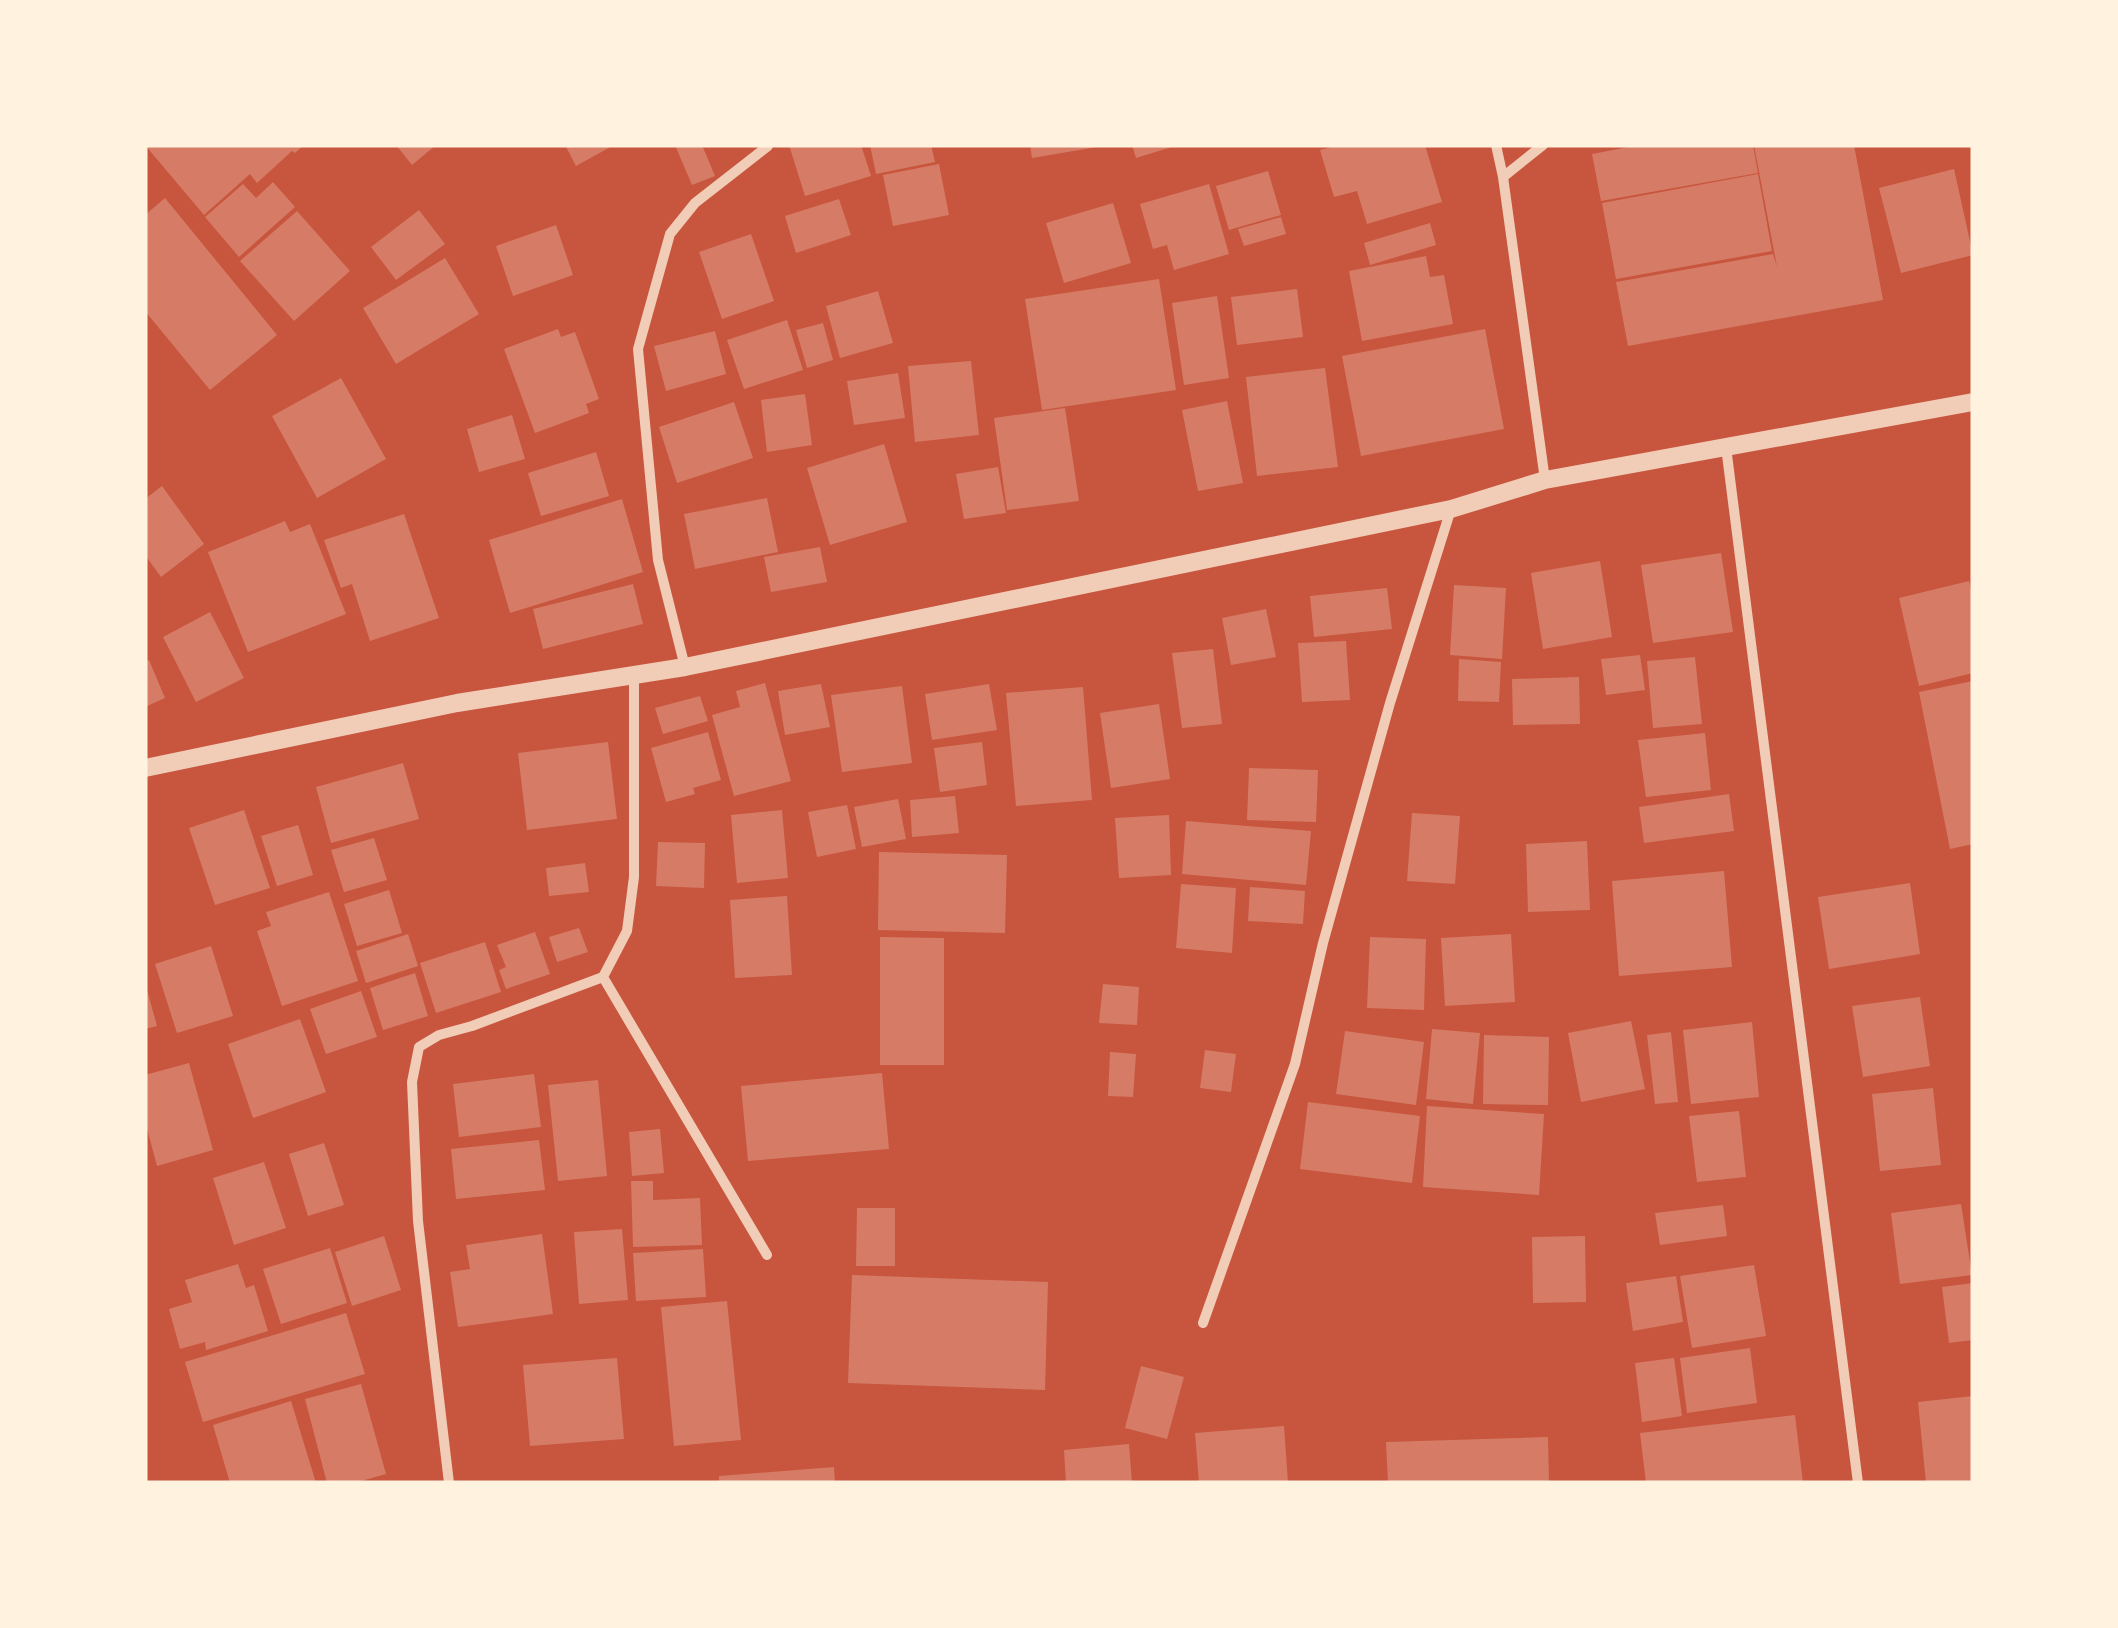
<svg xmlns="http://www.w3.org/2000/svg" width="2118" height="1628" font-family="Raleway,sans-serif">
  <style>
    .building { fill: #d67c66 }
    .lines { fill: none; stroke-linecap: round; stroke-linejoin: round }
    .minor { stroke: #f1ccb7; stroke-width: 10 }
    .tertiary { stroke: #f1ccb7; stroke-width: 18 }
  </style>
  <rect width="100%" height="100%" fill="#c8553d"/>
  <!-- building -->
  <path class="building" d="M 145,145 L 304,145 L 295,153 L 292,151 L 257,183 L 250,174 L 204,215 Z
    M 396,145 L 436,145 L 412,165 Z
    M 565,145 L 614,145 L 576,166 Z
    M 675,145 L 702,145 L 715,176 L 692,185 Z
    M 789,145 L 861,145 L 871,176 L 805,196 Z
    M 870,145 L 931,145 L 935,162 L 876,174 Z
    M 1030,145 L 1097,145 L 1097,147 L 1032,158 Z
    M 1132,145 L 1175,145 L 1175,146 L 1136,158 Z
    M 1339,145 L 1425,145 L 1442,202 L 1367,224 L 1357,191 L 1334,197 L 1320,150 Z
    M 1639,145 L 1753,145 L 1758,173 L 1601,201 L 1592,154 Z
    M 1754,145 L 1854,145 L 1883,300 L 1628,346 L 1616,282 L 1773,254 L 1777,267 Z
    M 939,164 L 949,215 L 893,226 L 883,175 Z
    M 1954,169 L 1973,255 L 1901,273 L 1879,188 Z
    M 1268,171 L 1281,215 L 1229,230 L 1216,186 Z
    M 1758,174 L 1772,251 L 1616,279 L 1602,203 Z
    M 273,182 L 295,207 L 239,257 L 205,217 L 243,184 L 256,198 Z
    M 1209,184 L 1229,254 L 1174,270 L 1167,245 L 1153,249 L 1140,204 Z
    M 165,198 L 277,335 L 210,390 L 145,311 L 145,215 Z
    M 839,199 L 851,235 L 796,253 L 785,216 Z
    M 1113,203 L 1131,263 L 1064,283 L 1046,223 Z
    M 419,210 L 445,244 L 396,280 L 371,247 Z
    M 297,211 L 350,271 L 294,321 L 240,261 Z
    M 1281,217 L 1286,234 L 1244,246 L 1238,229 Z
    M 1430,223 L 1436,245 L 1370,265 L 1364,243 Z
    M 556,225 L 573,275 L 513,296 L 496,246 Z
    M 751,234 L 774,301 L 722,319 L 699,252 Z
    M 1426,256 L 1430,277 L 1444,275 L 1453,324 L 1362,341 L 1349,271 Z
    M 445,258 L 479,314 L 396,364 L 363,308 Z
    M 1159,279 L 1176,390 L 1042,410 L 1025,299 Z
    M 1297,289 L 1303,337 L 1237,345 L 1231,297 Z
    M 878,291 L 893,343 L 840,358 L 826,306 Z
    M 1217,296 L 1229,378 L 1184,385 L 1172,303 Z
    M 787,320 L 803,370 L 744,389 L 727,340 Z
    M 823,323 L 833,360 L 807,368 L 796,330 Z
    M 558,329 L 561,337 L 575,332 L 599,399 L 586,404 L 589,413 L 535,433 L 504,349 Z
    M 1485,329 L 1504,429 L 1361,456 L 1342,356 Z
    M 715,331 L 726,374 L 666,391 L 654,346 Z
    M 971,361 L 979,435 L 915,442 L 908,366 Z
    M 1325,368 L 1338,467 L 1257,476 L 1246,377 Z
    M 898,373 L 905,418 L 854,425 L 847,381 Z
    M 341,378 L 386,459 L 317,498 L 272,416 Z
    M 805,394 L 812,445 L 767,452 L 761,400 Z
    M 1227,401 L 1243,483 L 1198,491 L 1182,410 Z
    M 734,402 L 753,458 L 677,483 L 659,427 Z
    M 1065,408 L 1079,501 L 1007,510 L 994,418 Z
    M 512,415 L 525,459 L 479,472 L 467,429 Z
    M 884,444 L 907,522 L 830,545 L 807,468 Z
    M 596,452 L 609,496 L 541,516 L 528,473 Z
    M 998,467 L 1006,513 L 964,519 L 956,474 Z
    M 162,486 L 204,544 L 161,577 L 145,555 L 145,499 Z
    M 767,498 L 778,552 L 695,569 L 684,514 Z
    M 622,499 L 643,572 L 510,613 L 489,540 Z
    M 404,514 L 439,618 L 370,641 L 352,584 L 341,588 L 324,540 Z
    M 285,521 L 290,532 L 310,524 L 346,614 L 248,652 L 208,552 Z
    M 820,547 L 827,582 L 771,592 L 764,557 Z
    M 1721,553 L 1733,632 L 1653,643 L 1641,565 Z
    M 1600,561 L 1612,637 L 1543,649 L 1531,573 Z
    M 1969,581 L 1973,597 L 1973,673 L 1919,686 L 1899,598 Z
    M 633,584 L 643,624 L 543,649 L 533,609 Z
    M 1454,585 L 1506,588 L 1502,659 L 1450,655 Z
    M 1387,588 L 1392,629 L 1314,637 L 1310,596 Z
    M 1266,609 L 1276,657 L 1231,665 L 1222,618 Z
    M 210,612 L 244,678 L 196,702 L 163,637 Z
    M 1346,641 L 1350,700 L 1302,702 L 1298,643 Z
    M 1213,649 L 1222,724 L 1182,728 L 1172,653 Z
    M 1640,655 L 1645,690 L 1606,695 L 1601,659 Z
    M 1695,657 L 1702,724 L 1653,728 L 1647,661 Z
    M 1459,659 L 1501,662 L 1499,702 L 1458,701 Z
    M 149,660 L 165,698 L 145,707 L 145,661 Z
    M 1579,677 L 1580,724 L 1513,725 L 1512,679 Z
    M 1973,681 L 1973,844 L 1950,849 L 1919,692 Z
    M 765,683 L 791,781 L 734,796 L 712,715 L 740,707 L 736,691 Z
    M 821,684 L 830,727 L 785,735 L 778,691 Z
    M 989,684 L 997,730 L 932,740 L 925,694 Z
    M 902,686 L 912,763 L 842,772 L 831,695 Z
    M 1083,687 L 1092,800 L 1016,806 L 1006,693 Z
    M 700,696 L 708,721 L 663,734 L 655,708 Z
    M 1159,704 L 1170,779 L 1111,788 L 1100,713 Z
    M 708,732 L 721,780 L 693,788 L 695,794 L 666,802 L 651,748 Z
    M 1705,733 L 1711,790 L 1646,797 L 1638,740 Z
    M 608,742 L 617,819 L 527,830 L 518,753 Z
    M 982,742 L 987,785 L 940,792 L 934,748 Z
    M 403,763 L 419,819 L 331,843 L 316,787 Z
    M 1249,768 L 1318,770 L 1316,822 L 1247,820 Z
    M 1729,794 L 1734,831 L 1644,843 L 1639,807 Z
    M 955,796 L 959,833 L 912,837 L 910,800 Z
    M 898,799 L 906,839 L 862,847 L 854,807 Z
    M 847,805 L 856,849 L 817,857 L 808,812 Z
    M 244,810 L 270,888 L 215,905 L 189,828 Z
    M 782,810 L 788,878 L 737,883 L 731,815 Z
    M 1412,813 L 1460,816 L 1455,884 L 1407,881 Z
    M 1169,815 L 1171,875 L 1119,878 L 1115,818 Z
    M 1186,821 L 1311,831 L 1306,885 L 1182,874 Z
    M 298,825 L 313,875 L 277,886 L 261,836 Z
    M 374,838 L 387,880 L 344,892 L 331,850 Z
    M 1587,841 L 1590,910 L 1528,912 L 1526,844 Z
    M 658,842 L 705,843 L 704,888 L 656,886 Z
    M 879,852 L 1007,855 L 1005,933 L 878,930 Z
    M 585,863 L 589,892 L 549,896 L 546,868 Z
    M 1724,871 L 1732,967 L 1619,976 L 1612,881 Z
    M 1910,883 L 1920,954 L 1829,969 L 1818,897 Z
    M 1181,884 L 1236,888 L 1232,953 L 1176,948 Z
    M 1250,887 L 1305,891 L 1303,924 L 1248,921 Z
    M 389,890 L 402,933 L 357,946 L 344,904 Z
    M 329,892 L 358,981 L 282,1006 L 257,931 L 271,926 L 266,912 Z
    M 787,896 L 792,975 L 735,978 L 730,900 Z
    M 579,928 L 588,952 L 557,962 L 549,937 Z
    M 535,932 L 550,974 L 506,989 L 499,970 L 506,967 L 497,945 Z
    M 408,934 L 418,966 L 366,983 L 356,951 Z
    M 1511,934 L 1515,1002 L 1445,1006 L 1441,938 Z
    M 880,937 L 944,938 L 944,1065 L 880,1065 Z
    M 1370,937 L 1426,939 L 1424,1010 L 1367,1008 Z
    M 485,942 L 501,992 L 436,1013 L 420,963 Z
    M 211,946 L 233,1016 L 177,1033 L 155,964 Z
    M 415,973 L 428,1016 L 383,1030 L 370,988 Z
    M 1103,984 L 1139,987 L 1137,1025 L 1099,1023 Z
    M 146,986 L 157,1026 L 145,1029 L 145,987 Z
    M 361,991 L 377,1037 L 326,1054 L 310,1009 Z
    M 1920,997 L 1930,1066 L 1863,1077 L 1852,1006 Z
    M 300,1019 L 326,1092 L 253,1118 L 228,1044 Z
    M 1631,1021 L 1645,1089 L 1581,1102 L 1568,1033 Z
    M 1752,1022 L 1759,1097 L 1691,1104 L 1683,1030 Z
    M 1432,1029 L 1480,1033 L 1473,1104 L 1426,1099 Z
    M 1345,1031 L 1424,1042 L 1416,1105 L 1336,1094 Z
    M 1671,1032 L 1678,1102 L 1655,1104 L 1647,1035 Z
    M 1484,1035 L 1549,1037 L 1548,1105 L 1483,1104 Z
    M 1205,1050 L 1236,1054 L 1231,1092 L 1200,1088 Z
    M 1110,1052 L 1136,1054 L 1133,1097 L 1108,1096 Z
    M 189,1063 L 213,1150 L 157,1166 L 145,1121 L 145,1075 Z
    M 882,1073 L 889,1149 L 748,1161 L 741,1086 Z
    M 534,1074 L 541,1127 L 459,1137 L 453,1084 Z
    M 598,1080 L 607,1176 L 558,1181 L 548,1085 Z
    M 1933,1088 L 1941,1165 L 1880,1171 L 1872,1094 Z
    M 1308,1102 L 1420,1116 L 1412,1183 L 1300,1169 Z
    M 1427,1106 L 1544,1114 L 1539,1195 L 1423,1187 Z
    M 1739,1111 L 1746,1177 L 1697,1182 L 1689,1116 Z
    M 660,1129 L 664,1173 L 632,1176 L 629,1132 Z
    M 539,1140 L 545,1190 L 456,1199 L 451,1149 Z
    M 324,1143 L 344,1205 L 308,1216 L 289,1154 Z
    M 264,1162 L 286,1228 L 234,1245 L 213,1178 Z
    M 631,1181 L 653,1181 L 653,1200 L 700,1198 L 702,1245 L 633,1247 Z
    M 1961,1204 L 1972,1275 L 1900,1284 L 1891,1213 Z
    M 1723,1205 L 1727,1236 L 1660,1245 L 1655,1213 Z
    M 857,1208 L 895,1208 L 895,1266 L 856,1266 Z
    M 622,1229 L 628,1300 L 579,1304 L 574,1232 Z
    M 542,1234 L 553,1314 L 458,1327 L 450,1272 L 470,1269 L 466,1245 Z
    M 384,1236 L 401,1290 L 352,1306 L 335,1252 Z
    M 1585,1236 L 1586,1302 L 1533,1303 L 1532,1237 Z
    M 330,1248 L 347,1303 L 281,1324 L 263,1269 Z
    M 703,1249 L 706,1297 L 636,1301 L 633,1253 Z
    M 238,1264 L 246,1288 L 254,1285 L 268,1331 L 206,1350 L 205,1342 L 180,1349 L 169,1309 L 192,1302 L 185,1280 Z
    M 1754,1265 L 1766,1336 L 1692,1348 L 1680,1276 Z
    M 852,1275 L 1048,1282 L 1045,1390 L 848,1383 Z
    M 1676,1276 L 1683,1322 L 1633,1331 L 1626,1283 Z
    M 1973,1283 L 1973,1340 L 1949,1343 L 1942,1287 Z
    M 727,1301 L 741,1440 L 674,1446 L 661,1307 Z
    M 346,1313 L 365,1374 L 203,1422 L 185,1362 Z
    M 1750,1348 L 1757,1403 L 1687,1413 L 1680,1358 Z
    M 617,1358 L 624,1439 L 530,1446 L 523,1365 Z
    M 1674,1358 L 1682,1416 L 1642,1422 L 1635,1363 Z
    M 1141,1366 L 1184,1377 L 1167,1439 L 1125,1428 Z
    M 361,1384 L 386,1474 L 354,1483 L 327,1483 L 305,1399 Z
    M 1973,1396 L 1973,1483 L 1926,1483 L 1918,1402 Z
    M 291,1401 L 316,1483 L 230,1483 L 213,1425 Z
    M 1795,1415 L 1803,1483 L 1646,1483 L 1640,1433 Z
    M 1284,1426 L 1288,1483 L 1199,1483 L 1195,1433 Z
    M 1548,1437 L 1549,1483 L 1388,1483 L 1386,1442 Z
    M 1129,1444 L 1132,1483 L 1066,1483 L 1064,1450 Z
    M 834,1467 L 835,1483 L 719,1483 L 719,1476 Z"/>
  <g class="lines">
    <!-- minor -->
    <path class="minor" d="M 1496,145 L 1503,177 L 1545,480
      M 1503,177 L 1543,145
      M 1726,447 L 1858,1483
      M 685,667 L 658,560 L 638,349 L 670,234 L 695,203 L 768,146
      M 603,977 L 767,1255
      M 1203,1323 L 1295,1064 L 1323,943 L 1390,703 L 1451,509
      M 449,1483 L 418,1221 L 412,1082 L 419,1047 L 439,1035 L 472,1026 L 603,977 L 627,931 L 634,877 L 634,675"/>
    <!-- tertiary -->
    <path class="tertiary" d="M 145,768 L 457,703 L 685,667 L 1451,509 L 1545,480 L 1973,402"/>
  </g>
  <!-- border -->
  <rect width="2118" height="1628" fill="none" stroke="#fff3e0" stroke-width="295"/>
</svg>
